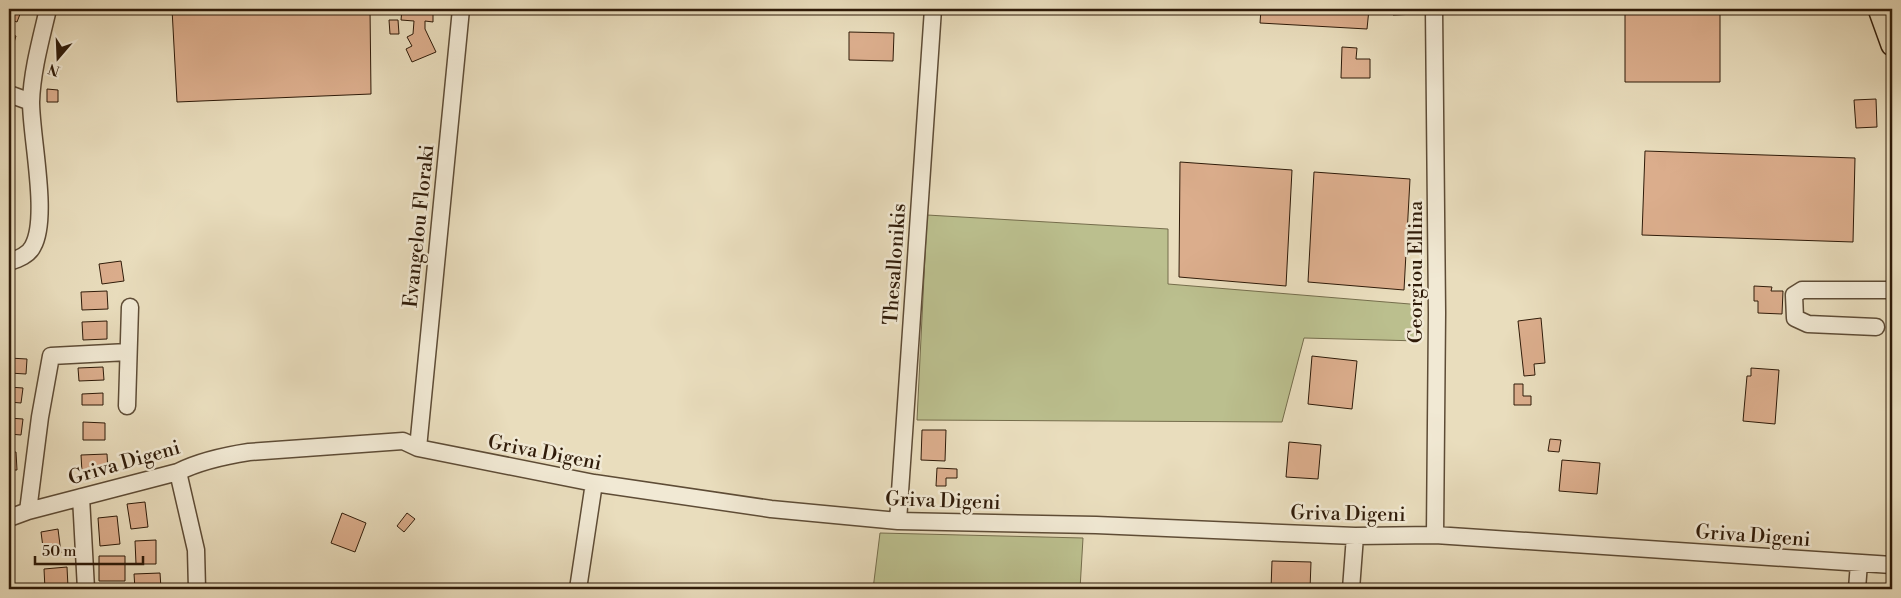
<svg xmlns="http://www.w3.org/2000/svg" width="1901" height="598" font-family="'Libre Bodoni',serif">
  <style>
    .green { fill: #bbbf8e; stroke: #756d4c }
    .building { fill: #dbad8c; stroke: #2f1b09 }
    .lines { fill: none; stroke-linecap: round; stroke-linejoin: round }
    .minor-casing { stroke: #5e4c36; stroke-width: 19 }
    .major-casing { stroke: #2f1b09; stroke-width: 24 }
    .minor { stroke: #f1e9d4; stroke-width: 16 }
    .major { stroke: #e9ddbd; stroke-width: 21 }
    .labels { text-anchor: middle; stroke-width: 5; stroke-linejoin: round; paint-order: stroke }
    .street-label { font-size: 20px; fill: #2f1b09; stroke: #f1e9d4 }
  </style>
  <rect width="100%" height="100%" fill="#e9ddbd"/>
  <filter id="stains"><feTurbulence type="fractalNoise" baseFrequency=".004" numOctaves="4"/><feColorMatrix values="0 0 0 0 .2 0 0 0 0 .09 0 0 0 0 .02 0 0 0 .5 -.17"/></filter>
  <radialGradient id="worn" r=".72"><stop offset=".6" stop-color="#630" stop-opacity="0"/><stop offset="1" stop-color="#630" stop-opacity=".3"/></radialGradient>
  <!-- green -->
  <path class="green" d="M 927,215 L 1168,229 L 1168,284 L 1422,305 L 1420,341 L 1304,338 L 1282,422 L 917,420 Z
    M 880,533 L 1083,538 L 1080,589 L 873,589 Z"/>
  <!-- building -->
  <path class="building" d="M 9,9 L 22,9 L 17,22 L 9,19 Z
    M 172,9 L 370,9 L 371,94 L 177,102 Z
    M 402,9 L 433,9 L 433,22 L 425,21 L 425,29 L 436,52 L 412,62 L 406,49 L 412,46 L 407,37 L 413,34 L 414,21 L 401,20 Z
    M 1261,9 L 1369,9 L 1367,29 L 1260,23 Z
    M 1393,9 L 1417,9 L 1418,14 L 1393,15 Z
    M 1625,9 L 1720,9 L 1720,82 L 1625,82 Z
    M 389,20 L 398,20 L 399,34 L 390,34 Z
    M 849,32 L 894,33 L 893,61 L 849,60 Z
    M 9,34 L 16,36 L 12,49 L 9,48 Z
    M 1342,47 L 1357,48 L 1356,59 L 1370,59 L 1370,78 L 1341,78 Z
    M 47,89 L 58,90 L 58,102 L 47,102 Z
    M 1876,99 L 1877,127 L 1856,128 L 1854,100 Z
    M 1645,151 L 1855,158 L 1853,242 L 1642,235 Z
    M 1180,162 L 1292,170 L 1286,286 L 1179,277 Z
    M 1314,172 L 1410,179 L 1404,290 L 1308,282 Z
    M 121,261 L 124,281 L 102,284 L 99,264 Z
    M 1754,286 L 1772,287 L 1771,291 L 1783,291 L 1782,314 L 1758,313 L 1758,301 L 1754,301 Z
    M 107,291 L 108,309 L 82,310 L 81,292 Z
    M 1541,318 L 1545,363 L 1534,364 L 1535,375 L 1524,376 L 1518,321 Z
    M 107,321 L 107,339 L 83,340 L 82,322 Z
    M 1312,356 L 1357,361 L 1352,409 L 1308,404 Z
    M 9,358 L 27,359 L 26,374 L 9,373 Z
    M 103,367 L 104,380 L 79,381 L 78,368 Z
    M 1751,368 L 1779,370 L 1775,424 L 1743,421 L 1747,376 L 1751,376 Z
    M 1514,384 L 1523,384 L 1523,396 L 1531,396 L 1531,405 L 1514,405 Z
    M 9,387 L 23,388 L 21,403 L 9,402 Z
    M 103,393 L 103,405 L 82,405 L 82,394 Z
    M 9,418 L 23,419 L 21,435 L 9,434 Z
    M 83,422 L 105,423 L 105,440 L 83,440 Z
    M 922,430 L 946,430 L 945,461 L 921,460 Z
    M 1550,439 L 1561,440 L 1559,452 L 1548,451 Z
    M 1289,442 L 1321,445 L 1318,479 L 1286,477 Z
    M 9,452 L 16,452 L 17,470 L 9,470 Z
    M 107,454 L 108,471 L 82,472 L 81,455 Z
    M 1562,460 L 1600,463 L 1597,494 L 1559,491 Z
    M 937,468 L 957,469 L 957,478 L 946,478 L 946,486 L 936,486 Z
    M 145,502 L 148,527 L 131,529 L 127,504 Z
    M 342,513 L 366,523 L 355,552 L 331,543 Z
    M 407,513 L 415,519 L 404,532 L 397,526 Z
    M 117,516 L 120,544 L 100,546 L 98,518 Z
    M 58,529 L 61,553 L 44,555 L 41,532 Z
    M 156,540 L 156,564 L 136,564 L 135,541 Z
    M 99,556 L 125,556 L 125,581 L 99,581 Z
    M 1272,561 L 1311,562 L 1310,589 L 1271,589 Z
    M 67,567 L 68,587 L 45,589 L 44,569 Z
    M 160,573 L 161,589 L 135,589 L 134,574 Z"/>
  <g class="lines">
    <defs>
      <path id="minor" d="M 1434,9 L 1437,313 L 1435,535
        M 9,94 L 31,102
        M 9,262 C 18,259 29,255 33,246 C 49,217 31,137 31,102 C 32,71 41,39 48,9
        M 1876,327 L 1808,324 L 1795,318 L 1794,295 L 1802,290 L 1892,290
        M 127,406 L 130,307
        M 418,448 L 461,9
        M 178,472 L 196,550 L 197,589
        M 81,497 L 86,589
        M 28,511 L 40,417 L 51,356 L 128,352
        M 9,518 L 28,511 L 178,472 C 200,461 223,456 249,452 L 403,441 L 418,448 L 594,483 L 771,509 L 898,521 L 1096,525 L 1355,536 L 1435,535 L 1892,565
        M 898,521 L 933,9
        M 578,589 L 594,483
        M 1351,589 L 1355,536
        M 1857,589 L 1859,563"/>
      <path id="major" d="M 1879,9 L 1892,45"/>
    </defs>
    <!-- minor casing -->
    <use href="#minor" class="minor-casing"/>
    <!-- major casing -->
    <use href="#major" class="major-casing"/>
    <!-- minor -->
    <use href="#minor" class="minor"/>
    <!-- major -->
    <use href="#major" class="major"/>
  </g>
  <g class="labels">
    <!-- street labels -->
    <g class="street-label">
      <text transform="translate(418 226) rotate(-84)" y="7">Evangelou Floraki</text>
      <text transform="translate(894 264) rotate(-86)" y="7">Thesallonikis</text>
      <text transform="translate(1415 272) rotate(-90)" y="7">Georgiou Ellina</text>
      <text transform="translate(545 452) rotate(11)" y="7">Griva Digeni</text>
      <text transform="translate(124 462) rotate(-16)" y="7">Griva Digeni</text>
      <text transform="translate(943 500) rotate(2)" y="7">Griva Digeni</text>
      <text transform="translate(1348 513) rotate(1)" y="7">Griva Digeni</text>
      <text transform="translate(1753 535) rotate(4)" y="7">Griva Digeni</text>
    </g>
  </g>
  <!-- margin -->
  <rect width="1901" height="598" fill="none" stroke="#e9ddbd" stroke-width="30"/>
  <rect x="10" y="10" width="1881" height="578" fill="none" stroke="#2f1b09" stroke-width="2.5"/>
  <rect x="15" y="15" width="1871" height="568" fill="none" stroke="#2f1b09"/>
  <!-- north arrow -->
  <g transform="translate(58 58) rotate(199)" stroke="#f1e9d4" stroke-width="4" paint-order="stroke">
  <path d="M0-4L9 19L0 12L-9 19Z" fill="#2f1b09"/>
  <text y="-8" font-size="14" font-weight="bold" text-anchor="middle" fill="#2f1b09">N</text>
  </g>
  <!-- scale -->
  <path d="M35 556v8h108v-8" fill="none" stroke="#2f1b09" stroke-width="2.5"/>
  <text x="42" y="556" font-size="15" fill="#2f1b09" stroke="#f1e9d4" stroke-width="4" paint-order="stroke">50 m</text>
  <rect width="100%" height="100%" filter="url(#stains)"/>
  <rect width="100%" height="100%" fill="url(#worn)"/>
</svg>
